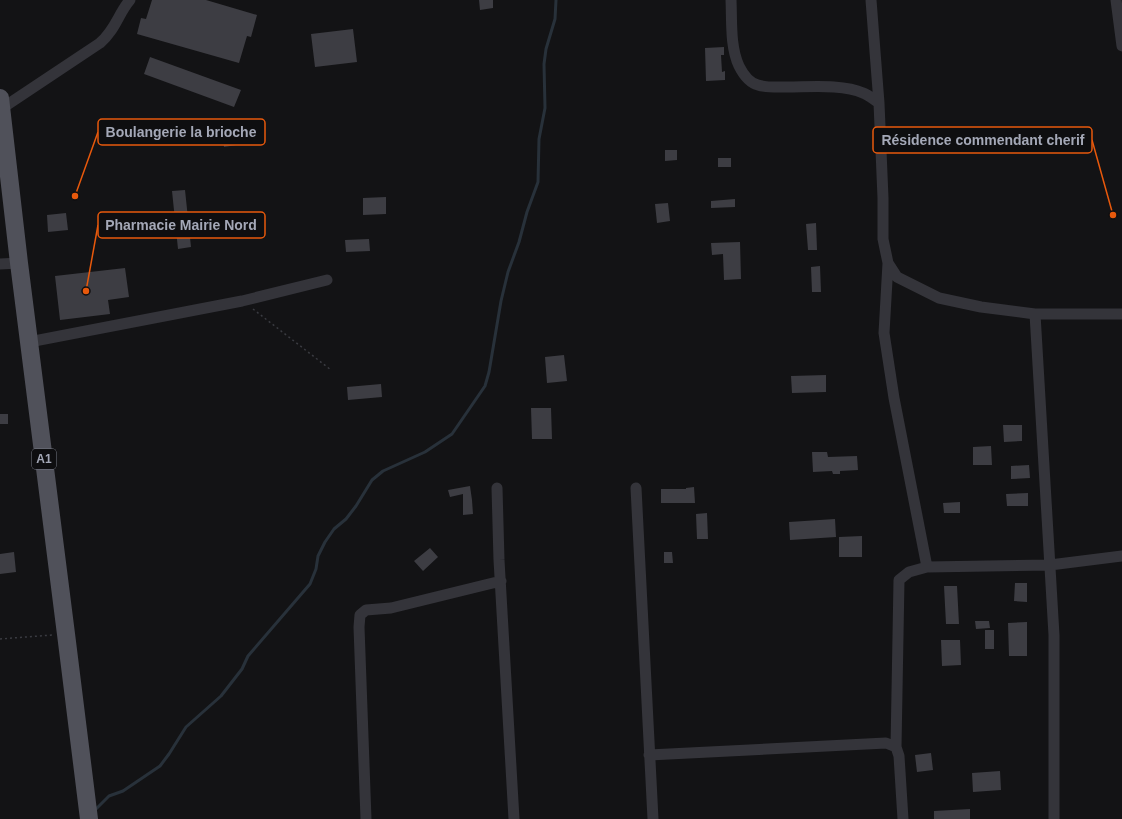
<svg xmlns="http://www.w3.org/2000/svg" width="1122" height="819" font-family="Arial,sans-serif">
  <style>
    .lines { fill: none; stroke-linecap: round; stroke-linejoin: round }
    .stream { stroke: #28313a; stroke-width: 3 }
    .building { fill: #3d3d43 }
    .path { stroke: #3a3b41; stroke-width: 1.5; stroke-dasharray: 2 3; stroke-linecap: butt }
    .minor { stroke: #34343a; stroke-width: 11 }
    .primary { stroke: #50515a; stroke-width: 18 }
    .labels { text-anchor: middle; stroke-width: 3; stroke-linejoin: round; paint-order: stroke }
    .shield { fill: #0e0e10; stroke: #777a85; stroke-width: 1 }
    .shield-label { font-size: 12px; font-weight: bold; fill: #a4a8b7 }
    .leader { fill: none; stroke: #e8590c; stroke-width: 1.5 }
    .callout-dot { fill: #e8590c; stroke: #0e0e10; stroke-width: 1.5 }
    .callout { fill: #0e0e10; stroke: #e8590c; stroke-width: 1.5 }
    .callout-label { font-size: 14px; text-anchor: middle; font-weight: bold; fill: #a4a8b7 }
  </style>
  <rect width="100%" height="100%" fill="#131315"/>
  <g class="lines">
    <!-- stream -->
    <path class="stream" d="M 94,811 L 109,796 L 123,791 L 160,766 L 169,754 L 186,727 L 221,696 L 242,669 L 248,656 L 310,584 L 316,569 L 318,556 L 325,542 L 334,529 L 346,519 L 356,506 L 372,480 L 383,471 L 425,452 L 452,434 L 485,386 L 489,372 L 501,301 L 508,272 L 519,242 L 527,212 L 538,182 L 539,139 L 545,108 L 544,64 L 546,49 L 555,19 L 556,0"/>
  </g>
  <!-- building -->
  <path class="building" d="M 152,0 L 206,0 L 257,15 L 251,37 L 247,36 L 239,63 L 137,34 L 141,18 L 146,19 Z
    M 479,0 L 493,0 L 493,8 L 480,10 Z
    M 353,29 L 357,62 L 315,67 L 311,34 Z
    M 724,47 L 724,55 L 721,55 L 722,72 L 725,71 L 725,80 L 706,81 L 705,48 Z
    M 150,57 L 241,90 L 234,107 L 144,74 Z
    M 251,128 L 254,142 L 224,147 L 222,133 Z
    M 665,150 L 677,150 L 677,160 L 665,161 Z
    M 718,158 L 731,158 L 731,167 L 718,167 Z
    M 185,190 L 191,247 L 178,249 L 172,191 Z
    M 386,197 L 386,214 L 363,215 L 363,198 Z
    M 735,199 L 735,207 L 711,208 L 711,201 Z
    M 668,203 L 670,221 L 657,223 L 655,204 Z
    M 66,213 L 68,230 L 48,232 L 47,215 Z
    M 816,223 L 817,250 L 808,250 L 806,224 Z
    M 369,239 L 370,251 L 346,252 L 345,240 Z
    M 740,242 L 741,279 L 724,280 L 723,254 L 712,255 L 711,243 Z
    M 820,266 L 821,292 L 812,292 L 811,267 Z
    M 125,268 L 129,297 L 108,300 L 110,314 L 60,320 L 55,276 Z
    M 564,355 L 567,381 L 547,383 L 545,357 Z
    M 826,375 L 826,392 L 792,393 L 791,376 Z
    M 381,384 L 382,397 L 348,400 L 347,387 Z
    M 531,408 L 551,408 L 552,439 L 532,439 Z
    M 0,414 L 8,414 L 8,424 L 0,424 Z
    M 1003,425 L 1022,425 L 1022,441 L 1004,442 Z
    M 991,446 L 992,465 L 973,465 L 973,447 Z
    M 812,452 L 827,452 L 828,457 L 857,456 L 858,470 L 840,471 L 840,474 L 833,474 L 832,471 L 813,472 Z
    M 1029,465 L 1030,478 L 1011,479 L 1011,466 Z
    M 470,486 L 472,500 L 473,514 L 463,515 L 463,494 L 450,497 L 448,490 Z
    M 694,487 L 695,503 L 661,503 L 661,489 L 686,489 L 686,488 Z
    M 1028,493 L 1028,506 L 1007,506 L 1006,494 Z
    M 960,502 L 960,513 L 944,513 L 943,503 Z
    M 707,513 L 708,539 L 697,539 L 696,514 Z
    M 835,519 L 836,537 L 790,540 L 789,522 Z
    M 862,536 L 862,557 L 839,557 L 839,537 Z
    M 430,548 L 438,557 L 423,571 L 414,561 Z
    M 14,552 L 16,572 L 0,574 L 0,554 Z
    M 664,552 L 672,552 L 673,563 L 664,563 Z
    M 1015,583 L 1027,583 L 1027,602 L 1014,601 Z
    M 944,586 L 957,586 L 959,624 L 946,624 Z
    M 975,621 L 989,621 L 990,628 L 976,629 Z
    M 1027,622 L 1027,656 L 1009,656 L 1008,623 Z
    M 985,630 L 994,630 L 994,649 L 985,649 Z
    M 941,640 L 960,640 L 961,665 L 942,666 Z
    M 931,753 L 933,770 L 917,772 L 915,755 Z
    M 1000,771 L 1001,790 L 973,792 L 972,773 Z
    M 970,809 L 970,819 L 934,819 L 934,811 Z"/>
  <g class="lines">
    <!-- path -->
    <path class="path" d="M 253,309 L 331,370
      M 0,639 L 53,635"/>
    <!-- minor -->
    <path class="minor" d="M 731,0 C 732,21 730,47 739,66 C 743,74 750,83 758,85 C 767,88 778,87 788,87 C 809,87 844,84 863,93 C 869,95 874,100 879,103
      M 871,0 L 879,103 L 883,198 L 883,239 L 888,263 L 897,277 L 939,298 L 981,307 L 1035,314 L 1122,314
      M 1116,0 L 1122,46
      M 1,109 L 100,43 C 116,29 118,14 130,0
      M 888,263 L 884,333 L 894,398 L 927,567
      M 0,264 L 19,263
      M 1035,314 L 1054,635 L 1054,819
      M 29,342 L 242,301 L 327,280
      M 497,488 L 499,560 L 514,819
      M 636,488 L 653,819
      M 896,747 L 899,580 L 909,572 L 927,567 L 1050,565 L 1122,556
      M 649,755 L 886,743 L 896,747 L 899,756 L 903,819
      M 366,819 L 359,627 L 360,615 L 366,610 L 391,608 L 501,581"/>
    <!-- primary -->
    <path class="primary" d="M 0,98 L 19,263 L 66,634 L 89,819"/>
  </g>
  <g class="labels">
    <!-- shield labels -->
    <rect class="shield" x="32" y="449" width="24" height="20" rx="3"/>
    <g class="shield-label">
      <text x="44" y="463">A1</text>
    </g>
  </g>
  <!-- callouts -->
  <path class="leader" d="M75 196L98 132M1113 215L1092 140M86 291L98 225"/>
  <g class="callout-dot">
    <circle cx="75" cy="196" r="4"/>
    <circle cx="1113" cy="215" r="4"/>
    <circle cx="86" cy="291" r="4"/>
  </g>
  <g class="callout">
    <rect x="98" y="119" width="167" height="26" rx="4"/>
    <rect x="873" y="127" width="219" height="26" rx="4"/>
    <rect x="98" y="212" width="167" height="26" rx="4"/>
  </g>
  <g class="callout-label">
    <text x="181" y="137">Boulangerie la brioche</text>
    <text x="983" y="145">Résidence commendant cherif</text>
    <text x="181" y="230">Pharmacie Mairie Nord</text>
  </g>
</svg>
